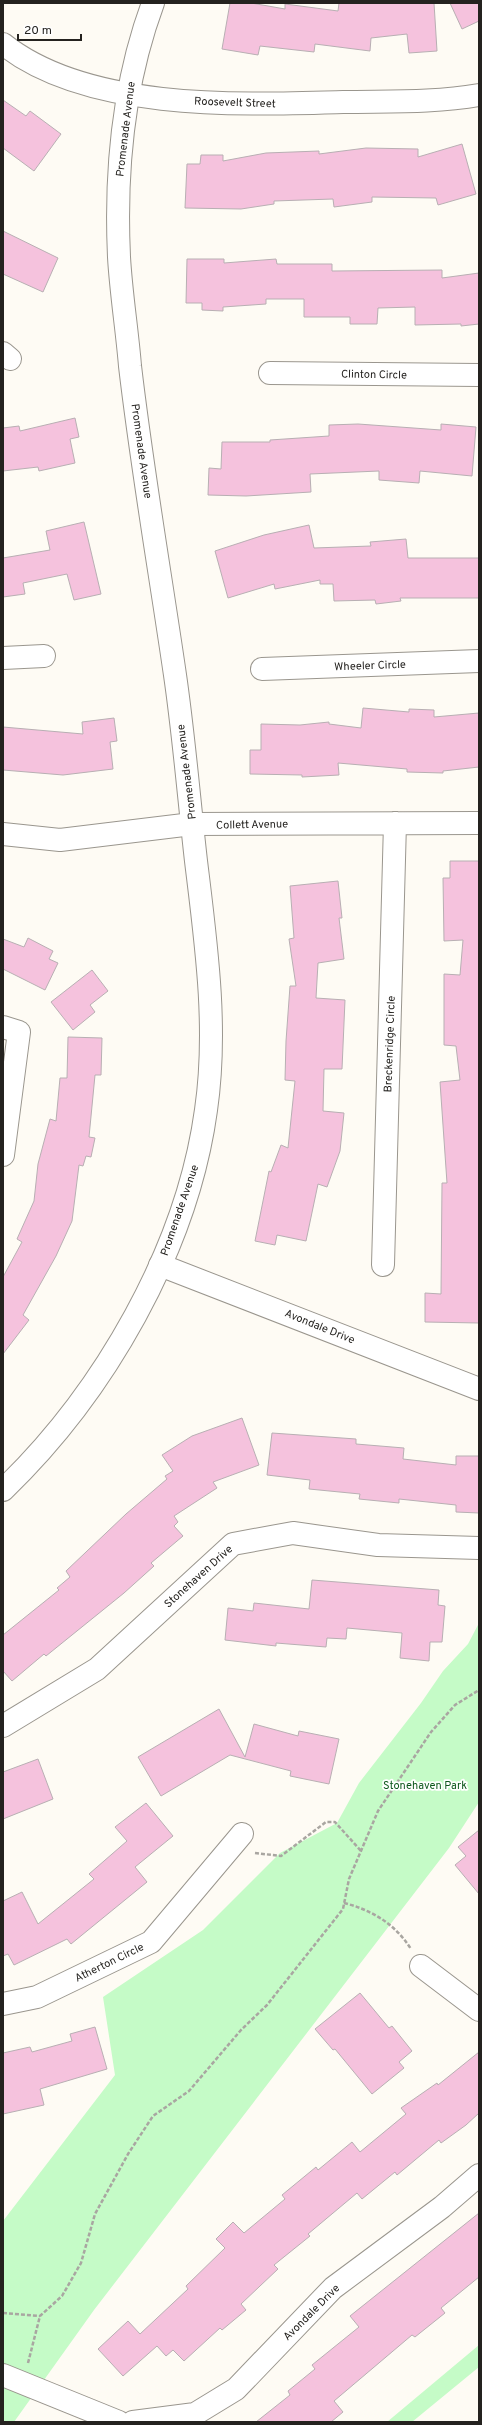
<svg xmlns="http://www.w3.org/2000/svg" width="482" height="2425" font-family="Overpass,sans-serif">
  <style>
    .green { fill: #c5fbc7 }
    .building { fill: #f5c2dd; stroke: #b8afb3 }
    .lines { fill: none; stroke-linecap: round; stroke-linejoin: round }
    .minor-casing { stroke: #9a968e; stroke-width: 24 }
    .major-casing { stroke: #9a968e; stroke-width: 24 }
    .path { stroke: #a9a6a1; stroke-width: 2.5; stroke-dasharray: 4 2; stroke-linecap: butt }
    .minor { stroke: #fff; stroke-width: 22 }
    .major { stroke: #fff; stroke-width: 22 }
    .labels { text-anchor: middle; stroke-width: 3.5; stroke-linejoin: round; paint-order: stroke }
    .street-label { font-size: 11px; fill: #24221f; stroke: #fff }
    .park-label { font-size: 11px; fill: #0d571c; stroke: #fff }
  </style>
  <rect width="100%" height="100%" fill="#fefbf4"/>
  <!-- green -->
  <path class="green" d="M 479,1623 L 479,1802 L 449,1848 L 94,2310 L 14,2422 L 3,2422 L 3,2221 L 115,2075 L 103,1997 L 203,1930 L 280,1853 L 337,1823 L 359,1783 L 421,1703 L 443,1671 L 468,1644 Z
    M 479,2345 L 479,2367 L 412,2422 L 387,2422 Z"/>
  <!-- building -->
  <path class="building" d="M 230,3 L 251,3 L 285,9 L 285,4 L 338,11 L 339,3 L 434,3 L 437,51 L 409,53 L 407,34 L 371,38 L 370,51 L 315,44 L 314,52 L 260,46 L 258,55 L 222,49 Z
    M 450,3 L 479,3 L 479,21 L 462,29 Z
    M 3,100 L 26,116 L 30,111 L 61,134 L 34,171 L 3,148 Z
    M 462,144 L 476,194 L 438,205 L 436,198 L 372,197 L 372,202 L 334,207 L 333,199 L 274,201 L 274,204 L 241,209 L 185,208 L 187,164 L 200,164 L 201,155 L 223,155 L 223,161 L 266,153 L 319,151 L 319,154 L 366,148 L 418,149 L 418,157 Z
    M 3,231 L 58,258 L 43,292 L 3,274 Z
    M 187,259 L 224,259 L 224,263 L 276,259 L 277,264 L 332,264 L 332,271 L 442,270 L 442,278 L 479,273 L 479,324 L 461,326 L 461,324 L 415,325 L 415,307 L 378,308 L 377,324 L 350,324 L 350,317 L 304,317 L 304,299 L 266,299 L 266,304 L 223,307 L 223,311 L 202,310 L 202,303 L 186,303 Z
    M 75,418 L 79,437 L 70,439 L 75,463 L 39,471 L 38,467 L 3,471 L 3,428 L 19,426 L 20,431 Z
    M 358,424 L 441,430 L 441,424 L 476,427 L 472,476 L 420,471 L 419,483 L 379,480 L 379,471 L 310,474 L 311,492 L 246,496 L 208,495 L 209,468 L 221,469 L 222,442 L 270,442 L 270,440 L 329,436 L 329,425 Z
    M 84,522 L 101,594 L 74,600 L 67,574 L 23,583 L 25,594 L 3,597 L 3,558 L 50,550 L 46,531 Z
    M 309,525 L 314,548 L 371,546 L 370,542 L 406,539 L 408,558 L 479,558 L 479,598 L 400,598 L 401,601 L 376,604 L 375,600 L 334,601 L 333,584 L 320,584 L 320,580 L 275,589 L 274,584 L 228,598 L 215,551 L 264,535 Z
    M 363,708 L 409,712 L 409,709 L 434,710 L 434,717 L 479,713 L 479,767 L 443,771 L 443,773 L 407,772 L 407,769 L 338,763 L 339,775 L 302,777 L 302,775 L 250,774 L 250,750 L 261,750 L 261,724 L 300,725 L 329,722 L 329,724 L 361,728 Z
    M 114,718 L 117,741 L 110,742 L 113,769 L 63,775 L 3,770 L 3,727 L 83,734 L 82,722 Z
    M 450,861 L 479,861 L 479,1323 L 425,1322 L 425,1293 L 441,1294 L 442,1183 L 447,1183 L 440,1082 L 460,1080 L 456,1046 L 444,1045 L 444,974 L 460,975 L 463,940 L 444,941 L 443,878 L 450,878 Z
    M 338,881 L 342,918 L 339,918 L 344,959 L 318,963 L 316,998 L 345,1000 L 342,1069 L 324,1069 L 323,1111 L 344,1113 L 340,1151 L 327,1187 L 318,1184 L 306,1241 L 277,1235 L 275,1245 L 255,1241 L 269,1171 L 271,1172 L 281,1145 L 288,1148 L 295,1081 L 285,1080 L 286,1041 L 290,986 L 296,986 L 289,939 L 294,938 L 290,886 Z
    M 28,938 L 53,951 L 49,959 L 58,963 L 45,990 L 3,969 L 3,939 L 24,947 Z
    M 92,970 L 108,991 L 90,1005 L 95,1012 L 73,1030 L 51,1002 Z
    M 68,1037 L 102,1038 L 101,1075 L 95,1075 L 89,1137 L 95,1138 L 91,1157 L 86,1156 L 83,1166 L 79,1165 L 72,1221 L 56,1256 L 23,1315 L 29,1320 L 3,1354 L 3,1277 L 22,1242 L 17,1239 L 34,1201 L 38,1164 L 50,1119 L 56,1121 L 60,1078 L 67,1078 Z
    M 242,1418 L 259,1465 L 213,1482 L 217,1488 L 174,1516 L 178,1522 L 174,1526 L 183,1536 L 151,1563 L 154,1566 L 124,1593 L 46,1656 L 44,1654 L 12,1681 L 3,1671 L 3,1635 L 59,1590 L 57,1588 L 70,1577 L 66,1571 L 126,1514 L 167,1479 L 165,1476 L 173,1471 L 162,1455 L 192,1436 Z
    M 272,1433 L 356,1439 L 356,1444 L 404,1448 L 403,1459 L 456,1465 L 456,1456 L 479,1456 L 479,1513 L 456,1512 L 456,1505 L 399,1499 L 399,1503 L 359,1499 L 360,1494 L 309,1489 L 310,1480 L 267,1475 Z
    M 312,1580 L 439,1590 L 438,1605 L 445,1606 L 442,1642 L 430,1642 L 429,1661 L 400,1658 L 402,1633 L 347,1628 L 346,1639 L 327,1638 L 326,1647 L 276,1643 L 276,1646 L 225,1640 L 228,1608 L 253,1611 L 254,1603 L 309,1609 Z
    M 219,1709 L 245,1757 L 254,1724 L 298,1736 L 299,1731 L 339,1739 L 329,1784 L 290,1776 L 291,1771 L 230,1755 L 161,1796 L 138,1757 Z
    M 38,1759 L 53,1799 L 3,1819 L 3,1772 Z
    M 146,1803 L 173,1836 L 135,1867 L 147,1882 L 71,1944 L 67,1939 L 14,1965 L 8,1954 L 3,1956 L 3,1901 L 22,1892 L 38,1924 L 94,1879 L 89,1874 L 127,1841 L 115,1827 Z
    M 479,1830 L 479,1894 L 455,1865 L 466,1856 L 458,1847 Z
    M 360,1993 L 389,2028 L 392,2026 L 412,2051 L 399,2062 L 404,2068 L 372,2094 L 335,2049 L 333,2050 L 315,2029 Z
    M 95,2027 L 107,2069 L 40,2089 L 44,2105 L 3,2114 L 3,2053 L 30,2047 L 32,2052 L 72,2041 L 70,2034 Z
    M 479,2052 L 479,2113 L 466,2125 L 441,2143 L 439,2140 L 397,2175 L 395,2172 L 362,2199 L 357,2193 L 308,2234 L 310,2236 L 274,2265 L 278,2269 L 241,2304 L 246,2310 L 222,2330 L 220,2328 L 184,2361 L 173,2350 L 166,2356 L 157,2346 L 123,2376 L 98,2349 L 128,2321 L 140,2334 L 188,2289 L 186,2286 L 225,2248 L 216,2239 L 233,2222 L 244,2233 L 285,2199 L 282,2195 L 316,2167 L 318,2170 L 352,2142 L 360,2152 L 406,2114 L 401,2108 L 437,2083 L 438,2085 Z
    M 479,2213 L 479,2277 L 441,2308 L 445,2313 L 415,2337 L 412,2335 L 334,2401 L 343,2412 L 331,2422 L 256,2422 L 290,2395 L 288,2391 L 315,2369 L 312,2365 L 359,2327 L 350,2316 Z"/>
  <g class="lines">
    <defs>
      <path id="minor" d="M 3,44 C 87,111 240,105 343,102 C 388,101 434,103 479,95
        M 3,353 L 10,359
        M 270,373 L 479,375
        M 3,658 L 44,656
        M 262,669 L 479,661
        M 3,834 L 60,840 L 192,824 L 479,823
        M 3,1027 L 19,1032 L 3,1155
        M 160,1265 L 479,1389
        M 383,1265 L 395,823
        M 3,1726 L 97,1669 L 233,1544 L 293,1533 L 378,1545 L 479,1548
        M 421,1966 L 479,2010
        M 3,2004 L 37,1997 L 151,1942 L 242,1834
        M 3,2375 L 119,2422
        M 133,2422 L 195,2414 L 236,2389 L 333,2288 L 442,2207 L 479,2175"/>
      <path id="major" d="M 3,1490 C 104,1393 187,1249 206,1110 C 218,1028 206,943 196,861 C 189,799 184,737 175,675 C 160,572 142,469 130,366 C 127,329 121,293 119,257 C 115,171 123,84 153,3"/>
    </defs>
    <!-- minor casing -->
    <use href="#minor" class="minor-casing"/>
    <!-- major casing -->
    <use href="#major" class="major-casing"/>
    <!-- path -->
    <path class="path" d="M 255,1853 L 281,1856 L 326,1822 L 335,1822 L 361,1851
      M 344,1903 C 372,1910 395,1924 411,1949
      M 3,2313 L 40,2316
      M 28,2363 L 40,2316 L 62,2296 L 81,2263 L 95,2214 L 128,2154 L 153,2116 L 189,2091 L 241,2030 L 267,2005 L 343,1909 L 349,1879 L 378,1811 L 431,1732 L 455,1705 L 479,1690"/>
    <!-- minor -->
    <use href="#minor" class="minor"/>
    <!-- major -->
    <use href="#major" class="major"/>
  </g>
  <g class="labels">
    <!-- street labels -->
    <g class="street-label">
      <text transform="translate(235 102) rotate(2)" y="4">Roosevelt Street</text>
      <text transform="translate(125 129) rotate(-83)" y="4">Promenade Avenue</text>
      <text transform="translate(374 374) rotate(1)" y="4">Clinton Circle</text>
      <text transform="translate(142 451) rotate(82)" y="4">Promenade Avenue</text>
      <text transform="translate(370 665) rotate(-2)" y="4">Wheeler Circle</text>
      <text transform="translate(186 772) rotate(-97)" y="4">Promenade Avenue</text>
      <text transform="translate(252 824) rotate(-1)" y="4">Collett Avenue</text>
      <text transform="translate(389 1044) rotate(-88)" y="4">Breckenridge Circle</text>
      <text transform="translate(179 1210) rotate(-71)" y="4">Promenade Avenue</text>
      <text transform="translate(320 1326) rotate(22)" y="4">Avondale Drive</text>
      <text transform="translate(198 1576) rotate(-42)" y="4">Stonehaven Drive</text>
      <text transform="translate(109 1962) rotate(-26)" y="4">Atherton Circle</text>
      <text transform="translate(311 2312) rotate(-45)" y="4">Avondale Drive</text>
    </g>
    <!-- park labels -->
    <g class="park-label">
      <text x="425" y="1789">Stonehaven Park</text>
    </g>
  </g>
  <!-- border -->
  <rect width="482" height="2425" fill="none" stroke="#24221f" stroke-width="8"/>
  <!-- scale -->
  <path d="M18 34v6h63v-6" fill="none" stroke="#24221f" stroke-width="2"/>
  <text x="24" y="34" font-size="12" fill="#24221f" stroke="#ffffff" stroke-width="3" paint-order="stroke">20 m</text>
</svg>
